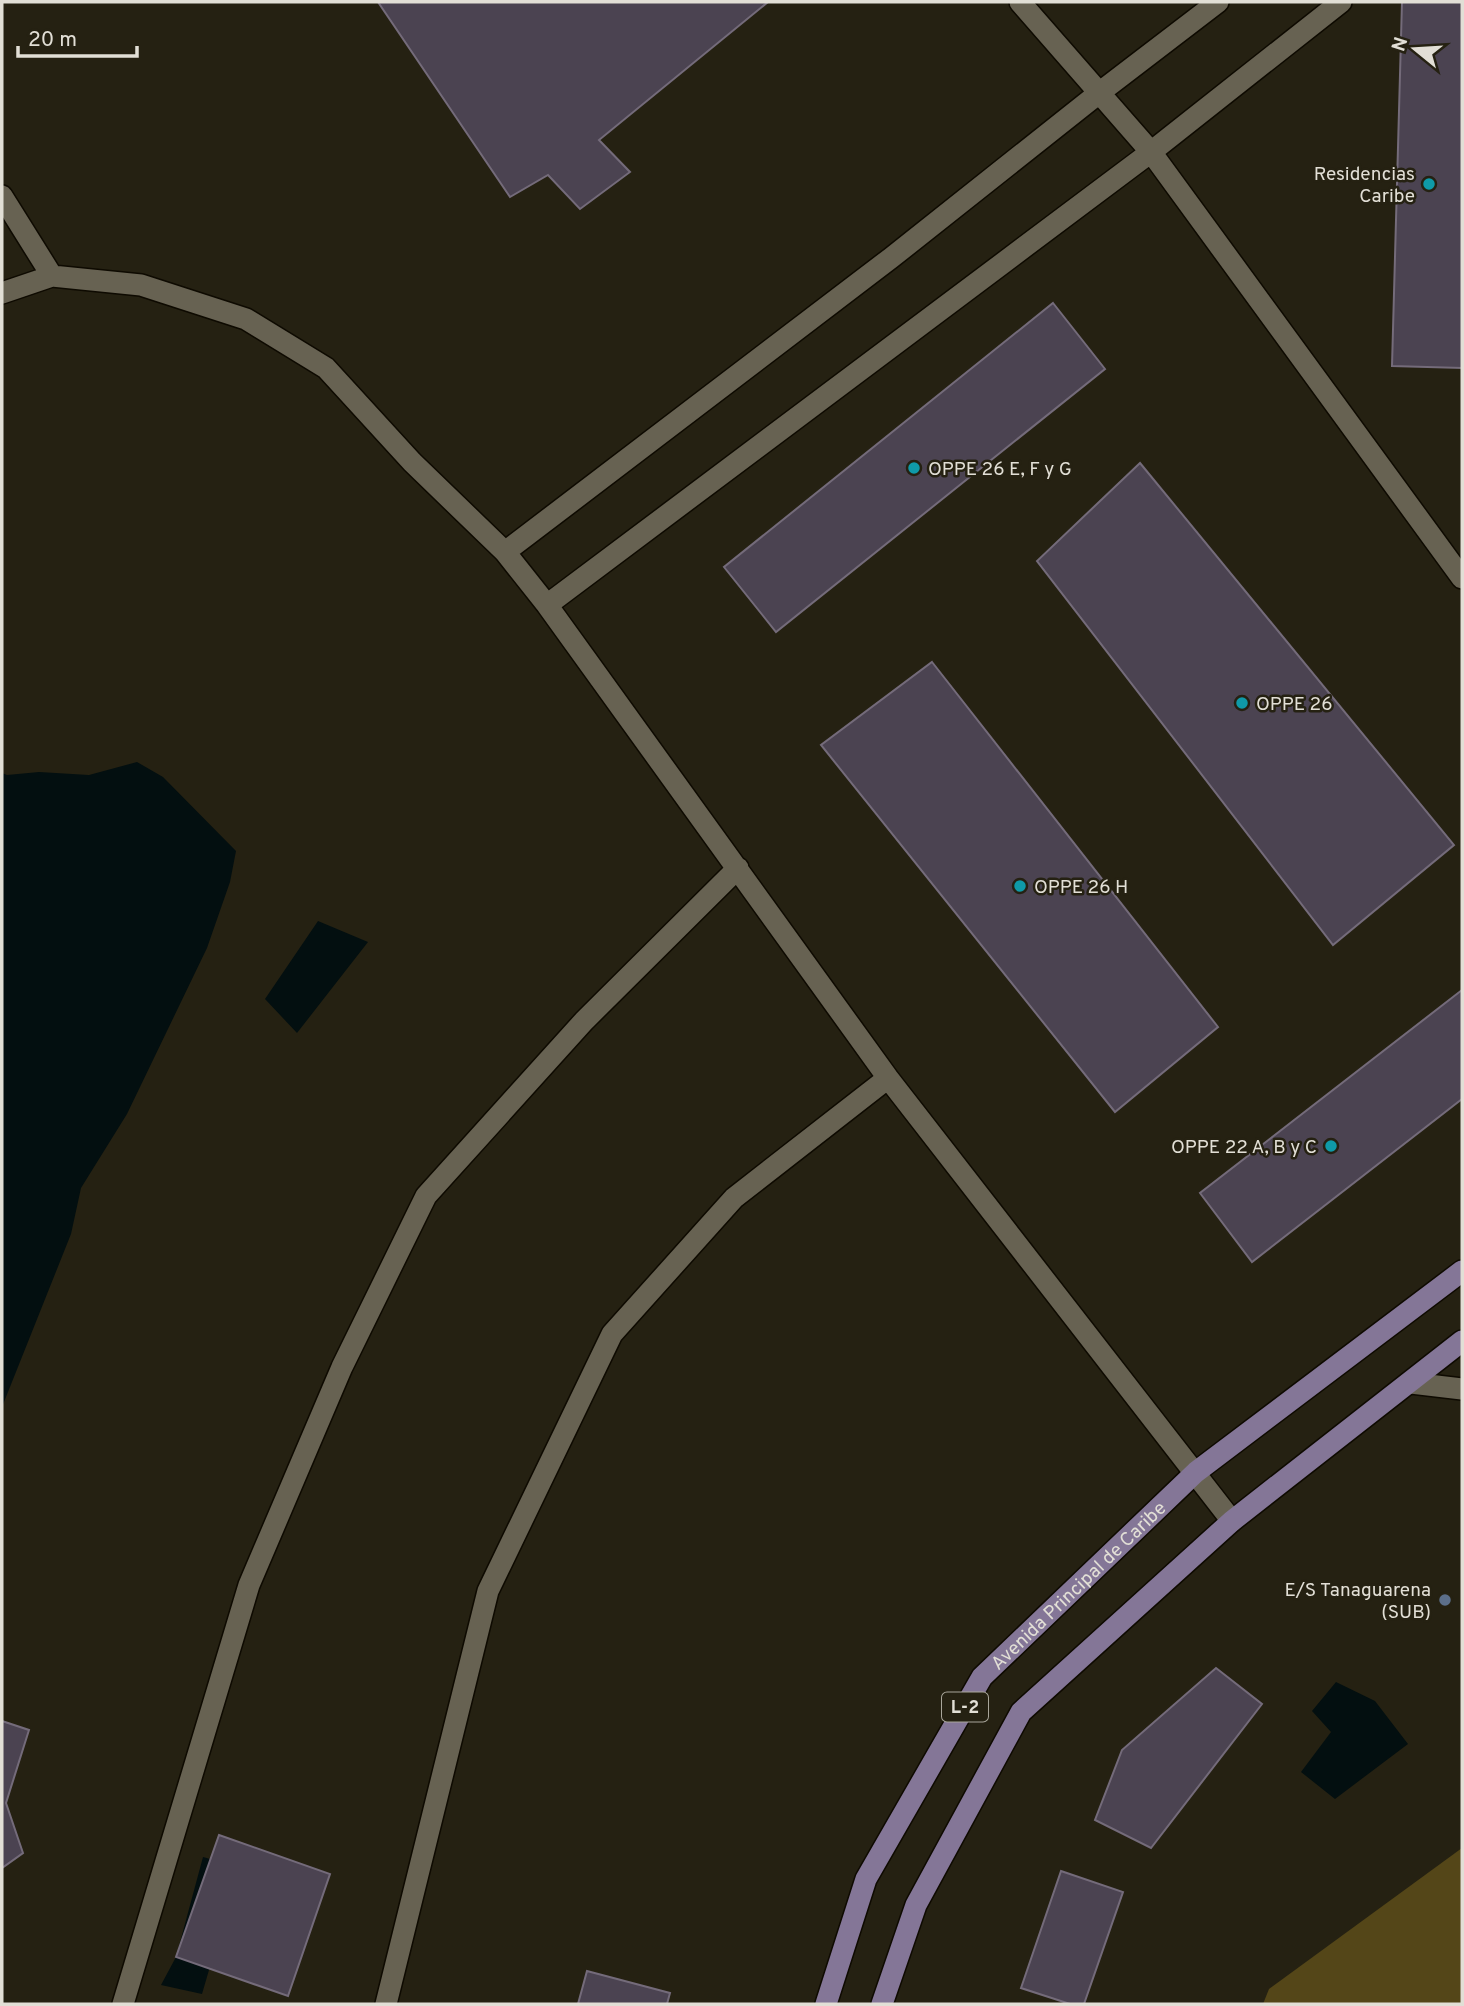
<svg xmlns="http://www.w3.org/2000/svg" width="1464" height="2006" font-family="Overpass,sans-serif">
  <style>
    .green { fill: #544618 }
    .water { fill: #030f10 }
    .building { fill: #4b4351; stroke: #746b7a; stroke-width: 2 }
    .lines { fill: none; stroke-linecap: round; stroke-linejoin: round }
    .minor-casing { stroke: #0e0a01; stroke-width: 24 }
    .primary-casing { stroke: #0e0a01; stroke-width: 24 }
    .minor { stroke: #676252; stroke-width: 21 }
    .primary { stroke: #847697; stroke-width: 21 }
    .culture-dot { fill: #0f9aa8; stroke: #252112; stroke-width: 2.5 }
    .service-dot { fill: #5c6f8a; stroke: #252112; stroke-width: 2.5 }
    .labels { text-anchor: middle; stroke-width: 5; stroke-linejoin: round; paint-order: stroke }
    .shield { fill: #252112; stroke: #a9a69b; stroke-width: 2 }
    .shield-label { font-size: 18px; font-weight: bold; fill: #e2dfd6 }
    .poi-label { font-size: 19px; fill: #e2dfd6; stroke: #252112; text-anchor: end }
    .street-label { font-size: 19px; fill: #e2dfd6; stroke: #252112 }
  </style>
  <rect width="100%" height="100%" fill="#252112"/>
  <!-- green -->
  <path class="green" d="M 1462,1848 L 1462,2004 L 1263,2004 L 1269,1989 Z"/>
  <!-- water -->
  <path class="water" d="M 137,762 L 163,777 L 236,851 L 230,882 L 207,948 L 127,1114 L 81,1188 L 71,1234 L 2,1407 L 2,773 L 7,775 L 39,772 L 89,775 Z
    M 318,921 L 368,942 L 297,1033 L 265,999 Z
    M 1336,1682 L 1375,1701 L 1408,1744 L 1335,1799 L 1301,1772 L 1331,1732 L 1312,1711 Z
    M 203,1857 L 239,1867 L 202,1994 L 161,1985 L 176,1957 Z"/>
  <!-- building -->
  <path class="building" d="M 378,2 L 768,2 L 599,140 L 630,172 L 580,209 L 548,175 L 510,197 Z
    M 1402,2 L 1462,2 L 1462,368 L 1392,366 Z
    M 1053,303 L 1105,369 L 776,632 L 724,567 Z
    M 1140,463 L 1454,845 L 1333,945 L 1037,561 Z
    M 932,662 L 1218,1027 L 1115,1112 L 821,745 Z
    M 1462,990 L 1462,1099 L 1252,1262 L 1200,1193 Z
    M 1216,1668 L 1262,1704 L 1151,1848 L 1095,1820 L 1122,1750 Z
    M 2,1721 L 29,1730 L 6,1803 L 23,1853 L 2,1868 Z
    M 219,1835 L 330,1874 L 288,1996 L 176,1957 Z
    M 1061,1871 L 1123,1892 L 1084,2004 L 1070,2004 L 1021,1988 Z
    M 587,1971 L 670,1993 L 667,2004 L 578,2004 Z"/>
  <g class="lines">
    <defs>
      <path id="minor" d="M 1020,2 L 1151,152 L 1462,578
        M 2,196 L 52,276
        M 2,293 L 52,276 L 141,285 L 246,319 L 326,368 L 412,462 L 505,552 L 547,605 L 888,1078 L 1232,1521
        M 505,552 L 891,258 L 1099,93 L 1218,2
        M 547,605 L 1151,152 L 1341,2
        M 1411,1383 L 1462,1389
        M 123,2004 L 249,1585 L 342,1367 L 426,1196 L 584,1021 L 738,868
        M 386,2004 L 488,1591 L 612,1334 L 734,1198 L 888,1078"/>
      <g id="primary">
        <path id="s1" d="M 826,2004 L 866,1879 L 982,1677 L 1196,1472 L 1462,1271"/>
        <path d="M 882,2004 L 916,1905 L 1021,1712 L 1232,1521 L 1462,1341"/>
      </g>
    </defs>
    <!-- minor casing -->
    <use href="#minor" class="minor-casing"/>
    <!-- primary casing -->
    <use href="#primary" class="primary-casing"/>
    <!-- minor -->
    <use href="#minor" class="minor"/>
    <!-- primary -->
    <use href="#primary" class="primary"/>
  </g>
  <!-- markers -->
  <g class="culture-dot">
    <circle cx="1429" cy="184" r="7"/>
    <circle cx="914" cy="468" r="7"/>
    <circle cx="1242" cy="703" r="7"/>
    <circle cx="1020" cy="886" r="7"/>
    <circle cx="1331" cy="1146" r="7"/>
  </g>
  <circle class="service-dot" cx="1445" cy="1600" r="7"/>
  <g class="labels">
    <!-- shield labels -->
    <rect class="shield" x="942" y="1692.5" width="46" height="29" rx="5"/>
    <g class="shield-label">
      <text x="965" y="1713">L-2</text>
    </g>
    <!-- poi labels -->
    <g class="poi-label">
      <text x="1415" y="180">Residencias<tspan x="1415" dy="22">Caribe</tspan></text>
      <text x="928" y="475" text-anchor="start">OPPE 26 E, F y G</text>
      <text x="1256" y="710" text-anchor="start">OPPE 26</text>
      <text x="1034" y="893" text-anchor="start">OPPE 26 H</text>
      <text x="1317" y="1153">OPPE 22 A, B y C</text>
      <text x="1431" y="1596">E/S Tanaguarena<tspan x="1431" dy="22">(SUB)</tspan></text>
    </g>
    <!-- street labels -->
    <g class="street-label">
      <text dy="7" stroke="none"><textPath href="#s1" startOffset="497">Avenida Principal de Caribe</textPath></text>
    </g>
  </g>
  <!-- border -->
  <rect width="1464" height="2006" fill="none" stroke="#e2dfd6" stroke-width="7"/>
  <!-- north arrow -->
  <g transform="translate(1415 49) rotate(288)" stroke="#252112" stroke-width="5" paint-order="stroke">
  <path d="M0-5L12 26L0 18L-12 26Z" fill="#e2dfd6"/>
  <text y="-10" font-size="19" font-weight="bold" text-anchor="middle" fill="#e2dfd6">N</text>
  </g>
  <!-- scale -->
  <path d="M18 46v10h119v-10" fill="none" stroke="#e2dfd6" stroke-width="3.5"/>
  <text x="28" y="46" font-size="21" fill="#e2dfd6" stroke="#252112" stroke-width="5" paint-order="stroke">20 m</text>
</svg>
